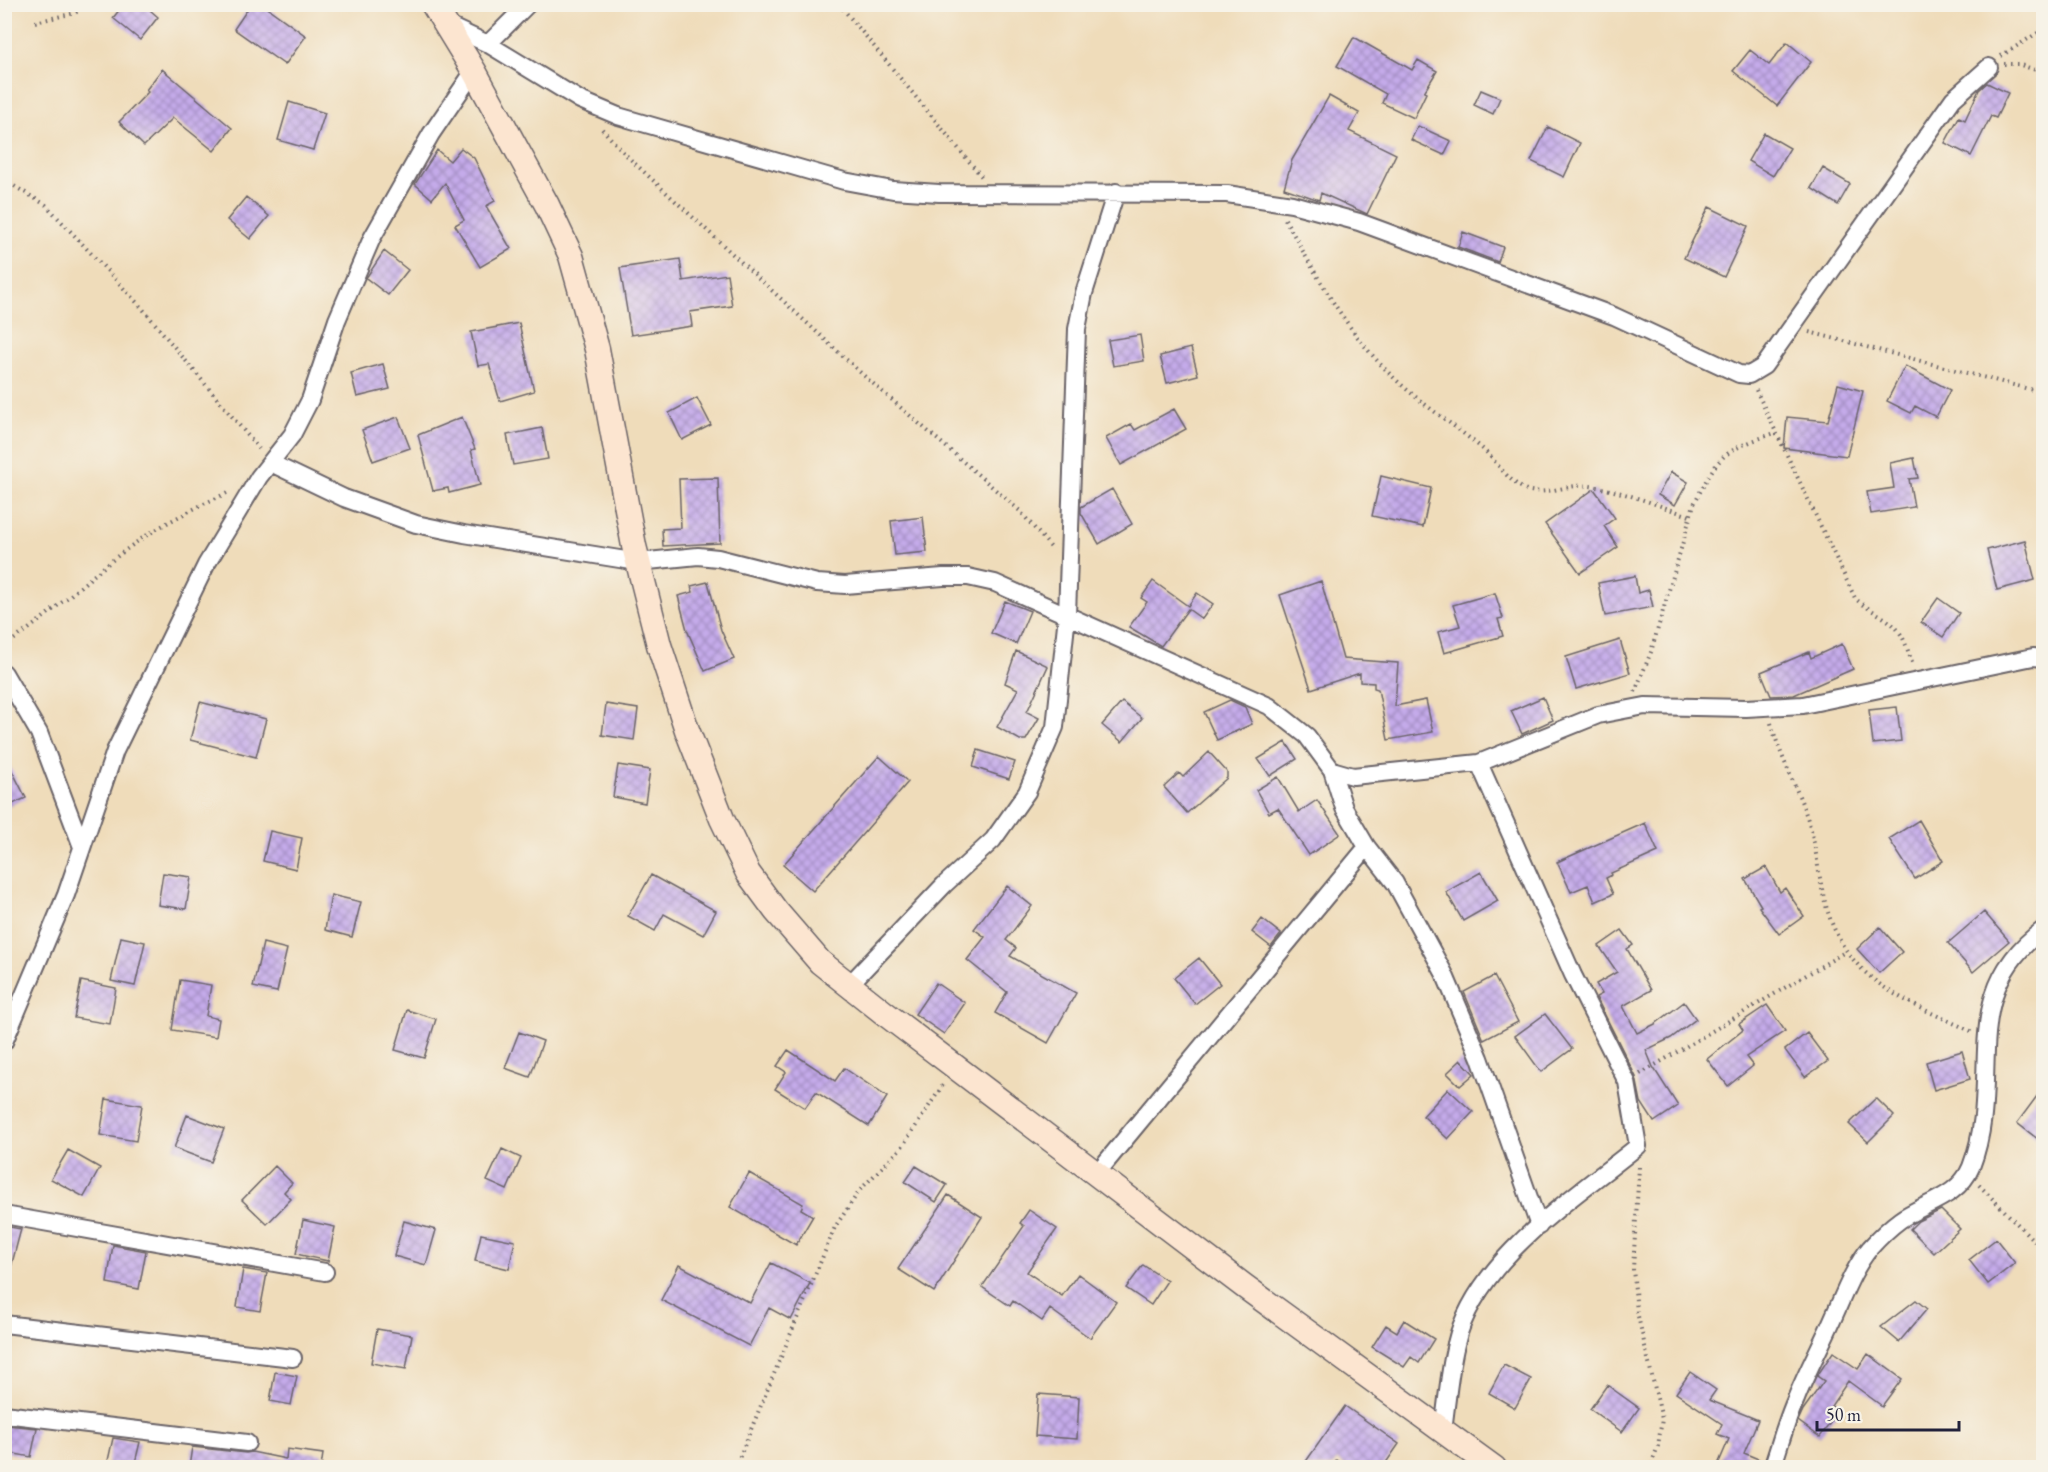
<svg xmlns="http://www.w3.org/2000/svg" width="2048" height="1472" font-family="'EB Garamond',serif">
  <style>
    .building { fill: url(#building-cross-hatch) }
    .lines { fill: none; stroke-linecap: round; stroke-linejoin: round }
    .street-casing { stroke: #6a6367; stroke-width: 20 }
    .secondary-casing { stroke: #6a6367; stroke-width: 27 }
    .path { stroke: #6a6367; stroke-width: 4; stroke-dasharray: 1.5 4.5; stroke-linecap: butt }
    .street { stroke: #fff; stroke-width: 16 }
    .secondary { stroke: #fce5d0; stroke-width: 24 }
  </style>
  <defs>
    <pattern id="building-cross-hatch" width="8" height="8" patternUnits="userSpaceOnUse" patternTransform="scale(1.5)"><rect width="8" height="8" fill="#c5abea"/><path d="M0 0l8 8M0 8l8-8" fill="none" stroke="#a08bbf"/></pattern>
  </defs>
  <rect width="100%" height="100%" fill="#f7f3e8"/>
  <filter id="ink" filterUnits="userSpaceOnUse"><feTurbulence type="fractalNoise" baseFrequency=".0167" numOctaves="2"/><feDisplacementMap in="SourceGraphic" scale="12" xChannelSelector="R" yChannelSelector="G"/><feConvolveMatrix kernelMatrix="1 2 1 2 8 2 1 2 1" color-interpolation-filters="sRGB"/></filter>
  <filter id="wash" filterUnits="userSpaceOnUse"><feTurbulence type="fractalNoise" baseFrequency=".008" numOctaves="4" result="noise"/><feDisplacementMap in="SourceGraphic" scale="24" xChannelSelector="R" yChannelSelector="G"/><feGaussianBlur stdDeviation="1.35" result="paint"/><feColorMatrix in="noise" values="0 0 0 0 0 0 0 0 0 0 0 0 0 0 0 0 0 1.4 0 .05"/><feComposite in="paint" operator="in"/></filter>
  <g filter="url(#wash)">
    <rect width="100%" height="100%" fill="#efdcba"/>
    <g id="blocks">
      <!-- building -->
      <path class="building" d="M 124,4 L 143,4 L 158,17 L 140,40 L 113,18 Z
        M 251,4 L 262,4 L 306,36 L 285,65 L 234,29 Z
        M 1354,37 L 1412,70 L 1418,60 L 1437,71 L 1424,92 L 1426,93 L 1414,118 L 1382,103 L 1386,94 L 1337,66 Z
        M 1787,42 L 1811,62 L 1777,106 L 1733,71 L 1750,50 L 1769,65 Z
        M 162,69 L 232,128 L 214,151 L 173,118 L 144,146 L 119,122 L 148,92 L 146,90 Z
        M 1987,83 L 2008,93 L 1996,118 L 1991,116 L 1971,156 L 1945,143 L 1959,117 L 1965,120 L 1979,90 Z
        M 1481,90 L 1500,98 L 1493,114 L 1474,105 Z
        M 1329,96 L 1359,113 L 1349,131 L 1396,154 L 1367,214 L 1321,193 L 1319,200 L 1284,188 L 1292,160 Z
        M 289,102 L 325,113 L 313,150 L 278,140 Z
        M 1418,126 L 1451,141 L 1444,155 L 1411,140 Z
        M 1548,127 L 1580,143 L 1564,177 L 1531,161 Z
        M 1764,133 L 1790,148 L 1773,176 L 1748,161 Z
        M 461,148 L 474,158 L 495,201 L 486,206 L 511,249 L 480,267 L 455,225 L 464,220 L 445,183 L 432,199 L 415,184 L 437,150 L 450,161 Z
        M 1823,168 L 1850,184 L 1838,205 L 1811,188 Z
        M 246,197 L 269,216 L 250,239 L 227,220 Z
        M 1709,207 L 1748,226 L 1724,277 L 1684,258 Z
        M 1463,232 L 1503,247 L 1498,262 L 1458,247 Z
        M 384,251 L 408,270 L 388,295 L 366,278 Z
        M 680,259 L 683,281 L 727,274 L 732,306 L 690,312 L 692,326 L 631,335 L 620,268 Z
        M 519,323 L 534,391 L 500,401 L 489,364 L 478,366 L 471,332 Z
        M 1140,335 L 1144,361 L 1113,366 L 1108,340 Z
        M 1191,348 L 1198,375 L 1167,383 L 1160,356 Z
        M 383,364 L 390,389 L 357,397 L 351,373 Z
        M 1905,366 L 1950,390 L 1936,417 L 1915,406 L 1911,413 L 1887,401 Z
        M 1838,384 L 1863,391 L 1847,456 L 1784,448 L 1787,417 L 1828,421 Z
        M 697,398 L 711,425 L 682,440 L 669,413 Z
        M 1174,409 L 1186,429 L 1121,465 L 1106,438 L 1131,424 L 1135,430 Z
        M 398,417 L 410,448 L 373,461 L 362,430 Z
        M 462,417 L 475,449 L 471,450 L 480,485 L 449,493 L 448,488 L 433,491 L 418,435 Z
        M 542,428 L 548,459 L 513,465 L 507,435 Z
        M 1914,458 L 1918,478 L 1909,479 L 1914,507 L 1871,514 L 1867,492 L 1894,488 L 1890,463 Z
        M 1671,472 L 1688,482 L 1675,505 L 1658,495 Z
        M 1381,476 L 1431,488 L 1423,527 L 1372,516 Z
        M 718,478 L 720,543 L 663,546 L 662,529 L 681,528 L 679,479 Z
        M 1112,489 L 1132,524 L 1099,544 L 1081,513 L 1081,507 Z
        M 1594,489 L 1615,518 L 1604,526 L 1618,547 L 1580,573 L 1545,524 Z
        M 923,517 L 927,552 L 895,555 L 891,521 Z
        M 2025,540 L 2035,580 L 1997,590 L 1987,550 Z
        M 1635,576 L 1638,593 L 1649,590 L 1653,607 L 1605,616 L 1598,583 Z
        M 1153,581 L 1188,606 L 1197,593 L 1213,604 L 1202,619 L 1188,609 L 1161,646 L 1129,627 L 1147,602 L 1141,598 Z
        M 1321,581 L 1343,659 L 1398,663 L 1395,706 L 1426,700 L 1433,732 L 1388,740 L 1378,689 L 1374,688 L 1374,683 L 1360,682 L 1360,673 L 1311,689 L 1280,595 Z
        M 708,582 L 721,630 L 734,659 L 705,671 L 687,630 L 678,596 L 693,592 L 691,586 Z
        M 1495,593 L 1503,618 L 1498,619 L 1503,636 L 1444,653 L 1438,632 L 1460,626 L 1453,605 Z
        M 1938,598 L 1959,613 L 1943,637 L 1921,622 Z
        M 1005,601 L 1030,611 L 1016,644 L 991,633 Z
        M 1620,640 L 1630,673 L 1576,689 L 1566,657 Z
        M 1842,644 L 1853,669 L 1794,695 L 1771,696 L 1761,672 L 1809,652 L 1811,658 Z
        M 1016,651 L 1048,666 L 1027,712 L 1039,718 L 1026,740 L 1020,740 L 997,727 L 1018,689 L 1005,683 Z
        M 1543,697 L 1553,720 L 1522,734 L 1511,711 Z
        M 1230,700 L 1245,707 L 1252,724 L 1217,740 L 1204,712 Z
        M 200,702 L 266,719 L 256,757 L 190,740 Z
        M 1122,702 L 1142,718 L 1122,742 L 1102,725 Z
        M 606,704 L 638,709 L 634,740 L 602,735 Z
        M 1897,707 L 1901,741 L 1873,744 L 1869,710 Z
        M 1286,742 L 1297,759 L 1270,776 L 1258,759 Z
        M 978,750 L 1015,762 L 1009,779 L 973,767 Z
        M 1209,752 L 1227,772 L 1227,778 L 1187,813 L 1164,787 L 1179,773 L 1183,777 Z
        M 4,755 L 26,798 L 4,808 Z
        M 879,756 L 908,782 L 813,891 L 783,865 Z
        M 618,765 L 650,770 L 645,803 L 613,797 Z
        M 1278,777 L 1299,812 L 1317,800 L 1340,834 L 1309,855 L 1278,808 L 1269,813 L 1256,790 Z
        M 1919,820 L 1943,861 L 1915,879 L 1889,839 Z
        M 1645,823 L 1658,852 L 1611,873 L 1612,875 L 1606,878 L 1613,894 L 1595,902 L 1588,885 L 1571,892 L 1557,862 Z
        M 270,831 L 302,838 L 296,869 L 263,861 Z
        M 1766,867 L 1780,892 L 1785,888 L 1804,916 L 1779,934 L 1759,907 L 1761,906 L 1745,879 Z
        M 1481,872 L 1498,901 L 1463,921 L 1446,892 Z
        M 163,873 L 191,877 L 186,909 L 158,905 Z
        M 651,875 L 716,911 L 703,935 L 664,914 L 655,931 L 628,916 Z
        M 1007,886 L 1032,906 L 1006,940 L 1016,948 L 1010,956 L 1076,993 L 1048,1043 L 995,1013 L 1007,992 L 967,960 L 985,937 L 974,929 Z
        M 331,895 L 361,902 L 352,937 L 325,930 Z
        M 1984,912 L 2009,941 L 1973,972 L 1948,943 Z
        M 1262,919 L 1281,934 L 1271,947 L 1252,932 Z
        M 1880,927 L 1902,952 L 1879,973 L 1857,949 Z
        M 1622,930 L 1633,945 L 1627,949 L 1651,990 L 1623,1006 L 1637,1033 L 1655,1024 L 1684,1002 L 1696,1019 L 1671,1038 L 1646,1050 L 1653,1067 L 1678,1106 L 1654,1122 L 1641,1102 L 1636,1077 L 1596,997 L 1602,994 L 1596,984 L 1617,972 L 1599,946 Z
        M 121,937 L 145,942 L 135,986 L 111,981 Z
        M 263,943 L 287,949 L 277,992 L 253,987 Z
        M 1199,958 L 1220,984 L 1195,1004 L 1174,978 Z
        M 1494,976 L 1518,1022 L 1484,1040 L 1464,992 Z
        M 180,980 L 211,985 L 206,1016 L 219,1019 L 216,1037 L 172,1030 Z
        M 81,981 L 116,988 L 110,1024 L 74,1018 Z
        M 936,983 L 965,1003 L 944,1034 L 915,1014 Z
        M 1767,1005 L 1785,1031 L 1746,1057 L 1753,1066 L 1728,1086 L 1707,1059 L 1743,1030 L 1739,1024 Z
        M 407,1010 L 436,1019 L 424,1058 L 395,1050 Z
        M 1545,1014 L 1572,1049 L 1541,1072 L 1515,1036 Z
        M 519,1032 L 543,1041 L 530,1077 L 505,1068 Z
        M 1807,1033 L 1828,1061 L 1805,1077 L 1785,1050 Z
        M 788,1050 L 835,1081 L 844,1068 L 887,1097 L 869,1126 L 816,1092 L 805,1108 L 775,1089 L 786,1072 L 777,1066 Z
        M 1962,1051 L 1970,1079 L 1934,1090 L 1926,1062 Z
        M 1461,1060 L 1474,1074 L 1460,1086 L 1447,1073 Z
        M 2043,1088 L 2043,1143 L 2017,1123 Z
        M 1448,1089 L 1473,1112 L 1448,1139 L 1423,1116 Z
        M 1876,1098 L 1894,1116 L 1868,1142 L 1849,1124 Z
        M 106,1099 L 142,1105 L 136,1141 L 100,1135 Z
        M 187,1115 L 224,1129 L 211,1162 L 174,1148 Z
        M 502,1149 L 521,1158 L 507,1190 L 487,1181 Z
        M 68,1150 L 100,1168 L 84,1197 L 51,1179 Z
        M 275,1166 L 292,1183 L 284,1192 L 291,1199 L 267,1224 L 242,1200 Z
        M 916,1166 L 947,1185 L 936,1202 L 905,1182 Z
        M 749,1173 L 803,1204 L 801,1209 L 813,1216 L 796,1245 L 730,1207 Z
        M 948,1195 L 982,1217 L 934,1292 L 898,1269 Z
        M 1029,1210 L 1057,1229 L 1027,1272 L 1062,1296 L 1078,1274 L 1116,1302 L 1090,1338 L 1050,1309 L 1042,1321 L 1013,1301 L 1010,1306 L 982,1287 L 1024,1226 L 1020,1223 Z
        M 1941,1210 L 1960,1229 L 1934,1253 L 1910,1229 L 1918,1221 Z
        M 303,1220 L 335,1227 L 328,1261 L 296,1254 Z
        M 404,1221 L 436,1230 L 426,1265 L 394,1256 Z
        M 4,1226 L 21,1229 L 10,1271 L 4,1270 Z
        M 481,1234 L 515,1241 L 509,1269 L 475,1261 Z
        M 1996,1239 L 2015,1263 L 1988,1284 L 1969,1260 Z
        M 113,1245 L 146,1251 L 139,1289 L 107,1283 Z
        M 771,1263 L 810,1283 L 791,1320 L 769,1308 L 749,1346 L 661,1300 L 679,1265 L 750,1303 Z
        M 1143,1265 L 1167,1281 L 1151,1305 L 1126,1288 Z
        M 243,1269 L 267,1273 L 260,1311 L 237,1307 Z
        M 1916,1300 L 1927,1309 L 1899,1342 L 1881,1327 Z
        M 1404,1320 L 1434,1339 L 1419,1363 L 1411,1357 L 1404,1367 L 1372,1347 L 1386,1325 L 1397,1332 Z
        M 377,1329 L 412,1335 L 406,1369 L 371,1363 Z
        M 1833,1352 L 1858,1369 L 1868,1354 L 1902,1379 L 1882,1406 L 1848,1381 L 1831,1406 L 1839,1411 L 1820,1437 L 1798,1421 L 1803,1410 L 1824,1381 L 1817,1376 Z
        M 1504,1365 L 1531,1379 L 1515,1408 L 1489,1393 Z
        M 275,1372 L 297,1376 L 291,1405 L 270,1401 Z
        M 1690,1372 L 1716,1390 L 1709,1400 L 1758,1420 L 1744,1453 L 1763,1461 L 1762,1467 L 1717,1467 L 1729,1439 L 1717,1434 L 1722,1424 L 1676,1393 Z
        M 1607,1385 L 1639,1408 L 1622,1432 L 1590,1409 Z
        M 1038,1394 L 1079,1397 L 1077,1439 L 1035,1436 Z
        M 1345,1406 L 1399,1444 L 1383,1467 L 1347,1467 L 1337,1460 L 1332,1467 L 1302,1467 Z
        M 6,1425 L 37,1428 L 31,1457 L 4,1452 Z
        M 113,1438 L 140,1442 L 134,1467 L 107,1465 Z
        M 192,1447 L 246,1453 L 252,1452 L 286,1459 L 287,1449 L 323,1454 L 321,1467 L 189,1467 Z"/>
    </g>
  </g>
  <g filter="url(#ink)">
    <use href="#blocks" fill-opacity="0" stroke="#6a6367" stroke-width="1.5"/>
    <g class="lines">
      <defs>
        <path id="street" d="M 445,24 L 488,44 L 580,100 L 618,116 L 844,181 L 893,190 L 939,193 L 1227,194 L 1292,204 L 1359,222 L 1614,316 L 1739,374 L 1749,375 L 1764,366 L 1953,99 L 1989,67
          M 488,44 L 528,4
          M 271,463 L 344,498 L 416,524 L 464,534 L 638,562 L 698,556 L 718,558 L 817,583 L 845,585 L 943,577 L 968,577 L 995,583 L 1269,706 L 1307,736 L 1332,770 L 1353,776 L 1479,763 L 1598,715 L 1645,706 L 1746,708 L 1803,705 L 2033,657 L 2044,658
          M 4,673 L 39,733 L 82,847
          M 1332,770 L 1344,808 L 1367,847 L 1395,883 L 1444,973 L 1480,1058 L 1539,1226
          M 849,985 L 944,885 L 993,840 L 1027,792 L 1055,727 L 1067,615 L 1077,329 L 1084,293 L 1116,192
          M 4,1042 L 66,895 L 115,751 L 206,565 L 259,477 L 292,435 L 310,400 L 337,320 L 372,238 L 431,134 L 474,71
          M 1097,1173 L 1367,847
          M 4,1215 L 325,1272
          M 4,1324 L 293,1358
          M 4,1414 L 247,1443
          M 1443,1430 C 1447,1402 1449,1372 1456,1344 C 1475,1260 1574,1198 1638,1146 L 1627,1082 L 1573,975 L 1479,763
          M 1772,1468 C 1780,1445 1786,1421 1796,1399 C 1807,1371 1822,1344 1834,1316 C 1844,1294 1854,1267 1870,1248 C 1879,1238 1889,1228 1900,1220 C 1924,1203 1959,1197 1971,1167 C 2005,1080 1954,994 2044,929"/>
        <path id="secondary" d="M 433,4 L 474,71 L 547,205 L 571,256 L 597,349 L 634,546 L 659,645 L 687,730 L 722,819 L 748,873 L 776,911 L 820,962 L 883,1012 L 1244,1286 L 1494,1468"/>
      </defs>
      <!-- street casing -->
      <use href="#street" class="street-casing"/>
      <!-- secondary casing -->
      <use href="#secondary" class="secondary-casing"/>
      <!-- path -->
      <path class="path" d="M 839,4 L 982,177
        M 35,22 L 75,13 L 89,4
        M 2001,56 L 2044,29
        M 2004,64 L 2018,64 L 2044,73
        M 602,129 L 629,158 L 862,374 L 1020,511 L 1053,550
        M 4,180 L 46,205 L 142,308 L 259,449
        M 1285,219 C 1314,271 1343,326 1386,370 C 1415,400 1452,423 1484,450 C 1497,462 1510,484 1527,490 C 1547,496 1570,483 1590,486 C 1624,491 1658,506 1690,516
        M 1809,332 L 2044,393
        M 1756,390 L 1855,598 C 1868,611 1890,617 1900,633 C 1906,642 1909,655 1913,665
        M 4,646 C 48,618 85,580 127,549 C 159,525 195,508 231,491
        M 1635,692 L 1651,652 L 1694,504 C 1719,454 1722,451 1775,433
        M 1771,723 C 1781,760 1801,794 1811,830 C 1817,854 1819,879 1825,902 C 1846,983 1905,1000 1973,1032
        M 1640,1074 L 1845,952
        M 1639,1167 L 1633,1269 L 1637,1312 L 1662,1419 L 1658,1446 L 1650,1468
        M 1979,1185 L 2044,1251
        M 735,1468 L 835,1227 L 860,1190 L 902,1147 L 945,1082"/>
      <!-- street -->
      <use href="#street" class="street"/>
      <!-- secondary -->
      <use href="#secondary" class="secondary"/>
    </g>
  </g>
  <!-- margin -->
  <rect width="2048" height="1472" fill="none" stroke="#f7f3e8" stroke-width="24"/>
  <!-- scale -->
  <path d="M1817 1421v9h142v-9" fill="none" stroke="#22223b" stroke-width="3"/>
  <text x="1826" y="1421" font-size="18" fill="#22223b" stroke="#f7f3e8" stroke-width="4.5" paint-order="stroke">50 m</text>
</svg>
